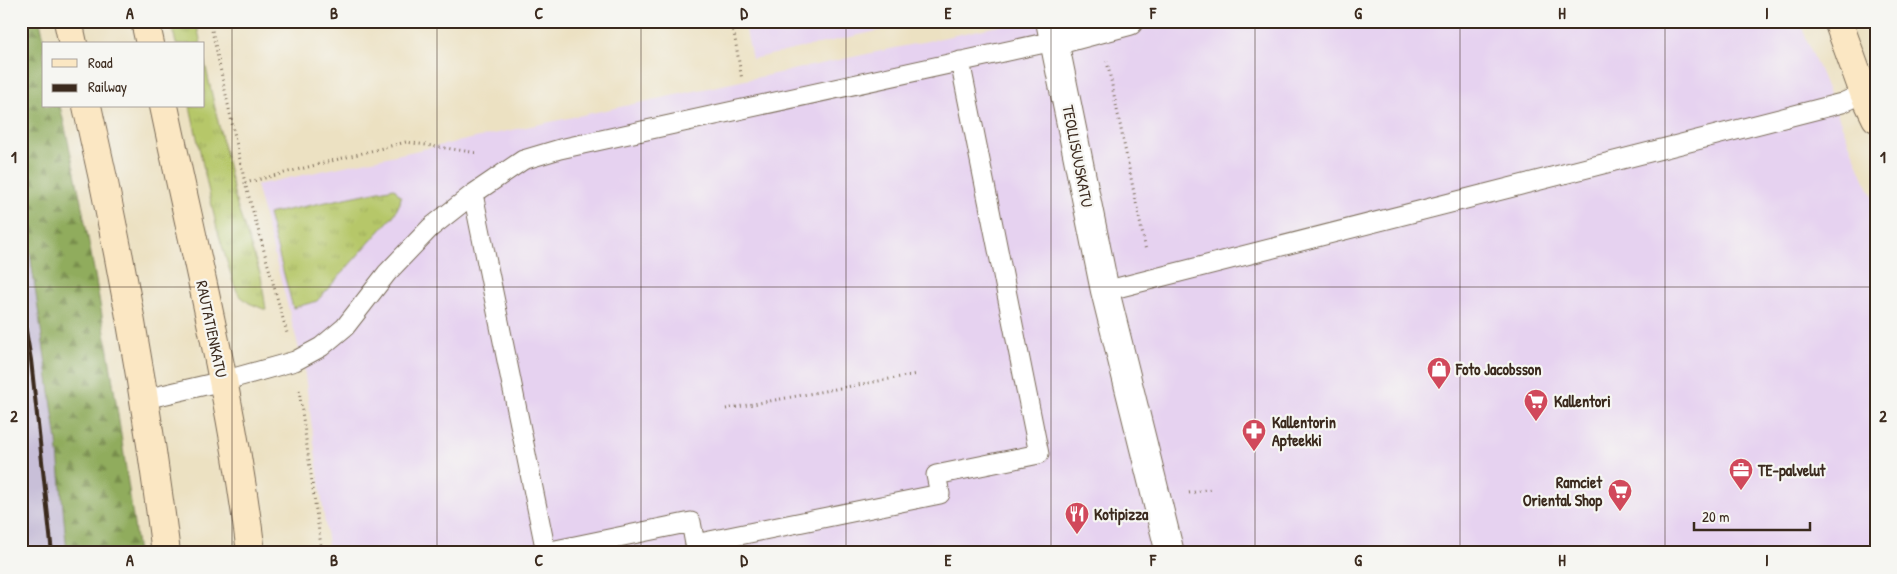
<svg xmlns="http://www.w3.org/2000/svg" width="1897" height="574" font-family="'Patrick Hand',sans-serif">
  <style>
    .built { fill: #e6d2f0 }
    .railway { fill: #c8bfd8 }
    .grass { fill: url(#grass-tufts); stroke: #787844 }
    .forest { fill: url(#forest-firs); stroke: #666b3e }
    .lines { fill: none; stroke-linecap: round; stroke-linejoin: round }
    .lane-casing { stroke: #796a57; stroke-width: 21 }
    .street-casing { stroke: #796a57; stroke-width: 30 }
    .secondary-casing { stroke: #796a57; stroke-width: 30 }
    .path { stroke: #796a57; stroke-width: 3; stroke-dasharray: 1 4; stroke-linecap: butt }
    .lane { stroke: #fff; stroke-width: 19 }
    .street { stroke: #fff; stroke-width: 28 }
    .secondary { stroke: #fbe7c3; stroke-width: 28 }
    .rail { stroke: #3b2a1e; stroke-width: 4 }
    .grid { fill: none; stroke: #3b2a1e; stroke-width: 1; stroke-opacity: 0.55 }
    .labels { text-anchor: middle; stroke-width: 4.5; stroke-linejoin: round; paint-order: stroke }
    .street-label { font-size: 16px; fill: #3b2a1e; stroke: #f6f6f2 }
    .poi-label { font-size: 16px; font-weight: bold; fill: #3b2a1e; stroke: #f6f6f2; text-anchor: start }
    .neatline { fill: none; stroke: #3b2a1e; stroke-width: 2 }
    .grid-label { font-size: 16px; text-anchor: middle; font-weight: bold; fill: #3b2a1e }
  </style>
  <defs>
    <pattern id="grass-tufts" width="24" height="20" patternUnits="userSpaceOnUse" patternTransform="scale(1.25)"><rect width="24" height="20" fill="#b6c769"/><path d="M3 7l-1-3M5 7V3M7 7l1-3M15 17l-1-3M17 17v-4M19 17l1-3" fill="none" stroke="#9dab5b"/></pattern>
    <pattern id="forest-firs" width="22" height="20" patternUnits="userSpaceOnUse" patternTransform="scale(1.25)"><rect width="22" height="20" fill="#90ac5d"/><path d="M5 1l3.5 6h-7zM16 11l3.5 6h-7z" fill="#778c4c"/></pattern>
  </defs>
  <rect width="100%" height="100%" fill="#f6f6f2"/>
  <filter id="ink" filterUnits="userSpaceOnUse"><feTurbulence type="fractalNoise" baseFrequency=".02" numOctaves="2"/><feDisplacementMap in="SourceGraphic" scale="10" xChannelSelector="R" yChannelSelector="G"/><feConvolveMatrix kernelMatrix="1 2 1 2 8 2 1 2 1" color-interpolation-filters="sRGB"/></filter>
  <filter id="wash" filterUnits="userSpaceOnUse"><feTurbulence type="fractalNoise" baseFrequency=".0096" numOctaves="4" result="noise"/><feDisplacementMap in="SourceGraphic" scale="20" xChannelSelector="R" yChannelSelector="G"/><feGaussianBlur stdDeviation="1.12" result="paint"/><feColorMatrix in="noise" values="0 0 0 0 0 0 0 0 0 0 0 0 0 0 0 0 0 1.4 0 .05"/><feComposite in="paint" operator="in"/></filter>
  <g filter="url(#wash)">
    <rect width="100%" height="100%" fill="#ece1c2"/>
    <!-- built -->
    <path class="built" d="M 744,21 L 922,21 L 752,59 Z
      M 1021,21 L 1799,21 L 1864,179 L 1876,203 L 1876,553 L 329,553 L 304,368 L 256,185 Z"/>
    <!-- railway -->
    <path class="railway" d="M 21,190 L 57,441 L 67,553 L 21,553 Z"/>
    <!-- grass -->
    <path class="grass" d="M 171,21 L 196,21 L 201,44 L 176,44 Z
      M 204,59 L 237,206 L 261,276 L 266,310 L 249,303 L 239,295 L 234,285 L 217,229 L 190,106 L 204,106 Z
      M 394,188 L 401,197 L 400,203 L 394,215 L 317,301 L 293,308 L 268,214 Z"/>
    <!-- forest -->
    <path class="forest" d="M 21,21 L 40,21 L 45,44 L 44,44 L 44,106 L 60,106 C 95,253 117,403 138,553 L 67,553 L 57,441 L 21,190 Z"/>
  </g>
  <g filter="url(#ink)">
    <g class="lines">
      <defs>
        <path id="lane" d="M 473,194 L 546,552 L 691,522 L 695,544 L 940,494 L 936,475 L 1039,454 L 960,61
          M 1105,291 L 1842,103 L 1864,93
          M 145,399 L 223,381 L 295,361 L 321,347 L 345,327 L 387,273 L 430,228 L 473,194 L 523,160 L 560,149 L 1054,41"/>
        <path id="street" d="M 1050,21 L 1105,291 L 1170,553
          M 1054,41 L 1129,21"/>
        <path id="secondary" d="M 68,21 L 73,44
          M 145,21 L 150,44
          M 1838,21 L 1864,93 L 1876,118
          M 87,106 C 121,254 147,403 166,553
          M 164,106 C 195,254 233,402 251,553"/>
      </defs>
      <!-- lane casing -->
      <use href="#lane" class="lane-casing"/>
      <!-- street casing -->
      <use href="#street" class="street-casing"/>
      <!-- secondary casing -->
      <use href="#secondary" class="secondary-casing"/>
      <!-- path -->
      <path class="path" d="M 210,21 L 245,183 L 287,333
        M 732,21 L 742,80
        M 1107,61 L 1146,251
        M 245,183 L 406,142 L 478,153
        M 299,390 L 322,553
        M 726,409 L 917,374
        M 1189,493 L 1211,489"/>
      <!-- lane -->
      <use href="#lane" class="lane"/>
      <!-- street -->
      <use href="#street" class="street"/>
      <!-- secondary -->
      <use href="#secondary" class="secondary"/>
      <!-- rail -->
      <path class="rail" d="M 21,301 L 31,360 L 52,553
        M 21,551 L 21,553"/>
    </g>
  </g>
  <!-- grid -->
  <path class="grid" d="M 232,21 L 232,553M 437,21 L 437,553M 641,21 L 641,553M 846,21 L 846,553M 1051,21 L 1051,553M 1255,21 L 1255,553M 1460,21 L 1460,553M 1665,21 L 1665,553M 21,287 L 1876,287"/>
  <!-- icons -->
  <defs>
    <symbol id="shop-pin" viewBox="-11 -11 22 30"><path d="M0 17L-7.5 6A9.5 9.5 0 1 1 7.5 6Z" fill="#d1495b" stroke="#f6f6f2"/><path d="M-5-2.5h2.3a2.7 3.5 0 0 1 5.4 0H5L5.5 6h-11ZM-1.5-2.5h3a1.5 2.3 0 0 0-3 0Z" fill="#fff"/></symbol>
    <symbol id="supermarket-pin" viewBox="-11 -11 22 30"><path d="M0 17L-7.5 6A9.5 9.5 0 1 1 7.5 6Z" fill="#d1495b" stroke="#f6f6f2"/><path d="M-6-5.5h2.5l.6 2H6L4.5 2H-2.5L-4.4-4H-6ZM-1.5 3.2a1.3 1.3 0 1 0 .1 0ZM3 3.2a1.3 1.3 0 1 0 .1 0Z" fill="#fff"/></symbol>
    <symbol id="pharmacy-pin" viewBox="-11 -11 22 30"><path d="M0 17L-7.5 6A9.5 9.5 0 1 1 7.5 6Z" fill="#d1495b" stroke="#f6f6f2"/><path d="M-2-6h4v4h4v4h-4v4h-4v-4h-4v-4h4Z" fill="#fff"/></symbol>
    <symbol id="office-pin" viewBox="-11 -11 22 30"><path d="M0 17L-7.5 6A9.5 9.5 0 1 1 7.5 6Z" fill="#d1495b" stroke="#f6f6f2"/><path d="M-6-3h4V-5.5h4V-3h4V5H-6ZM-1-4.5V-3h2v-1.5ZM-6 0V1H6V0Z" fill="#fff"/></symbol>
    <symbol id="restaurant-pin" viewBox="-11 -11 22 30"><path d="M0 17L-7.5 6A9.5 9.5 0 1 1 7.5 6Z" fill="#d1495b" stroke="#f6f6f2"/><path d="M-5-6h1v4h1v-4h1v4h1v-4h1v5L-1.5 .5V6h-2V.5L-5-1ZM5-6V6H3V1.5H1.5Q1.5-4 5-6Z" fill="#fff"/></symbol>
  </defs>
  <g fill-rule="evenodd">
    <use href="#shop-pin" x="1425" y="355" width="28" height="38"/>
    <use href="#supermarket-pin" x="1522" y="387" width="28" height="38"/>
    <use href="#pharmacy-pin" x="1240" y="417" width="28" height="38"/>
    <use href="#office-pin" x="1727" y="456" width="28" height="38"/>
    <use href="#supermarket-pin" x="1606" y="477" width="28" height="38"/>
    <use href="#restaurant-pin" x="1063" y="500" width="28" height="38"/>
  </g>
  <g class="labels">
    <!-- street labels -->
    <g class="street-label">
      <text transform="translate(1078 156) rotate(79)" y="6">TEOLLISUUSKATU</text>
      <text transform="translate(212 329) rotate(78)" y="6">RAUTATIENKATU</text>
    </g>
    <!-- poi labels -->
    <g class="poi-label">
      <text x="1456" y="375">Foto Jacobsson</text>
      <text x="1554" y="407">Kallentori</text>
      <text x="1272" y="428">Kallentorin<tspan x="1272" dy="18">Apteekki</tspan></text>
      <text x="1758" y="476">TE-palvelut</text>
      <text x="1602" y="488" text-anchor="end">Ramciet<tspan x="1602" dy="18">Oriental Shop</tspan></text>
      <text x="1094" y="520">Kotipizza</text>
    </g>
  </g>
  <!-- margin -->
  <rect width="1897" height="574" fill="none" stroke="#f6f6f2" stroke-width="55"/>
  <!-- legend -->
  <rect x="42" y="42" width="162" height="65" fill="#f6f6f2" stroke="#aba49d"/>
  <rect x="52" y="59" width="25" height="8" fill="#fbe7c3" stroke="#aba49d"/>
  <text x="88" y="68" font-size="15" fill="#3b2a1e">Road</text>
  <rect x="52" y="84" width="25" height="8" fill="#3b2a1e" stroke="#aba49d"/>
  <text x="88" y="92" font-size="15" fill="#3b2a1e">Railway</text>
  <!-- scale -->
  <path d="M1694 522v8h116v-8" fill="none" stroke="#3b2a1e" stroke-width="2.5"/>
  <text x="1702" y="522" font-size="15" fill="#3b2a1e" stroke="#f6f6f2" stroke-width="4" paint-order="stroke">20 m</text>
  <rect x="28" y="28" width="1842" height="518" class="neatline"/>
  <g class="grid-label">
    <text x="130" y="19">A</text>
    <text x="334" y="19">B</text>
    <text x="539" y="19">C</text>
    <text x="744" y="19">D</text>
    <text x="948" y="19">E</text>
    <text x="1153" y="19">F</text>
    <text x="1358" y="19">G</text>
    <text x="1562" y="19">H</text>
    <text x="1767" y="19">I</text>
    <text x="14" y="163">1</text>
    <text x="1883" y="163">1</text>
    <text x="14" y="422">2</text>
    <text x="1883" y="422">2</text>
    <text x="130" y="566">A</text>
    <text x="334" y="566">B</text>
    <text x="539" y="566">C</text>
    <text x="744" y="566">D</text>
    <text x="948" y="566">E</text>
    <text x="1153" y="566">F</text>
    <text x="1358" y="566">G</text>
    <text x="1562" y="566">H</text>
    <text x="1767" y="566">I</text>
  </g>
</svg>
